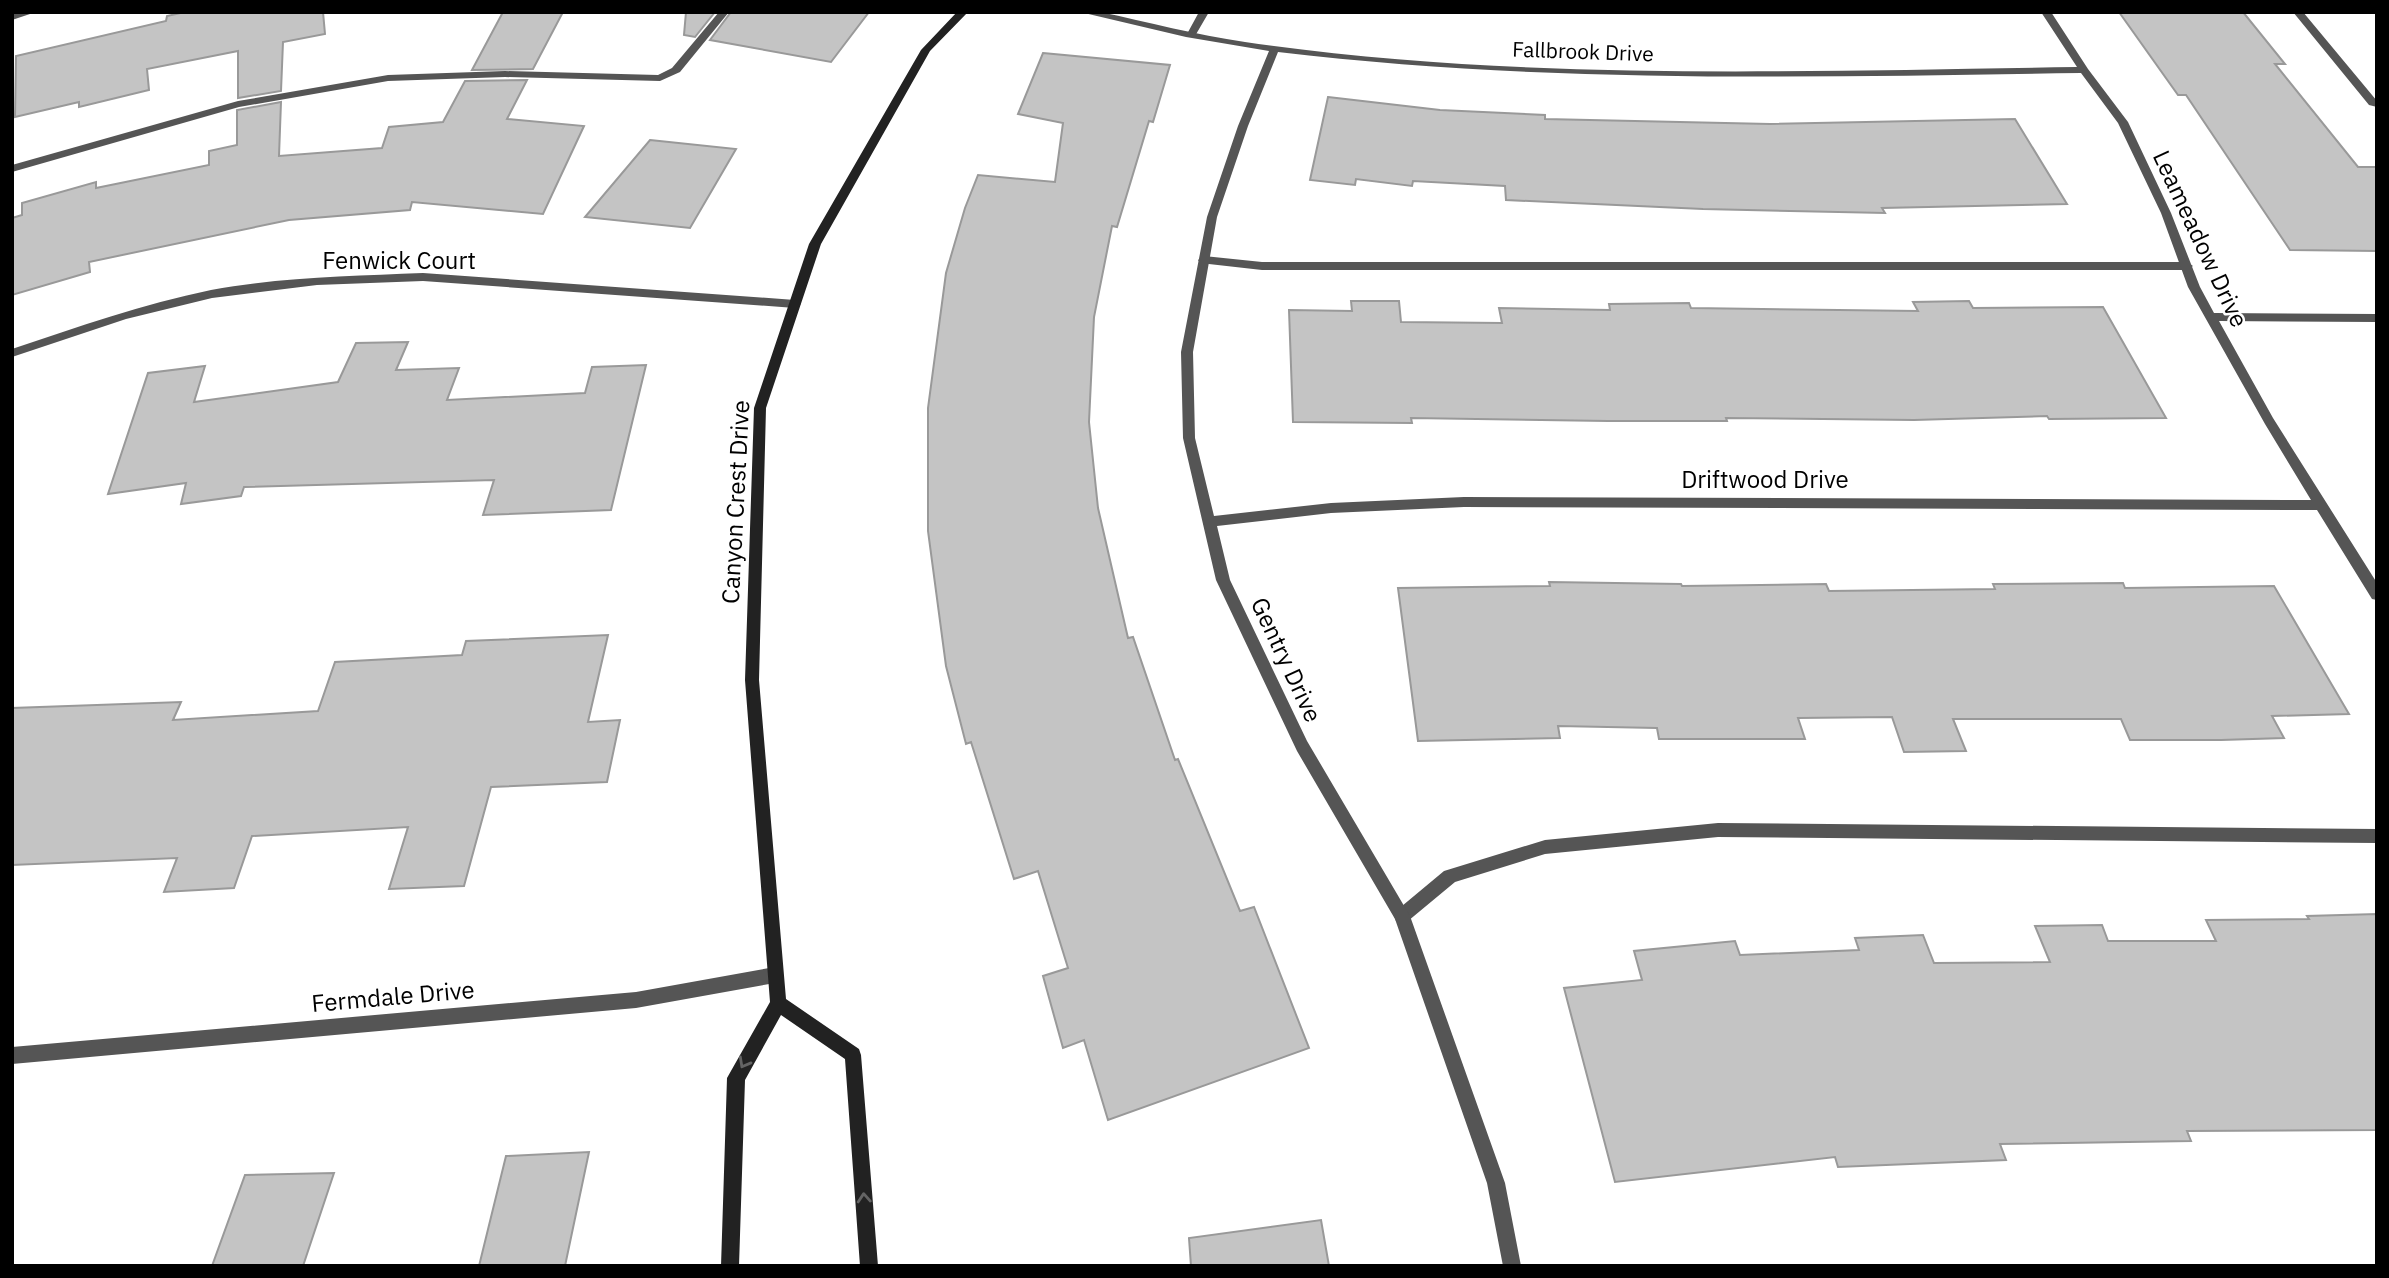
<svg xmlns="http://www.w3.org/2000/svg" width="2389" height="1278" font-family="'IBM Plex Sans',sans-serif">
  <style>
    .building { fill: #c4c4c4; stroke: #999; stroke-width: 2 }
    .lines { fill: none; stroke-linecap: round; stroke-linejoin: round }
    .lane { fill: #555; fill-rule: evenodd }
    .street { fill: #555; fill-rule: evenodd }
    .secondary { fill: #222; fill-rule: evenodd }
    .oneway { stroke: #646464 }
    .labels { text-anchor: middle; stroke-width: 5; stroke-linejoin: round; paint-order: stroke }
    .far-street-label { font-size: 21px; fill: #000; stroke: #fff }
    .street-label { font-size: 24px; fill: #000; stroke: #fff }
  </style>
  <rect width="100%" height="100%" fill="#fff"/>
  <!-- building -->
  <path class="building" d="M 185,12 L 323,12 L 325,34 L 283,42 L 281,91 L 238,98 L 238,51 L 147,69 L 149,90 L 79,107 L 79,102 L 15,117 L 16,56 L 166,21 L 167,16 Z
    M 503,12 L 563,12 L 533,69 L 472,70 Z
    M 686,12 L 715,12 L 695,37 L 684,35 Z
    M 731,12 L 869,12 L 831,62 L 710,40 Z
    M 2119,12 L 2243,12 L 2285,64 L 2275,64 L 2358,167 L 2377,167 L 2377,251 L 2290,250 L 2186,95 L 2178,95 Z
    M 1043,53 L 1170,65 L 1153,122 L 1149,121 L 1117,227 L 1112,226 L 1094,317 L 1089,422 L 1098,508 L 1128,638 L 1133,637 L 1175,760 L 1178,759 L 1240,911 L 1254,907 L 1309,1048 L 1108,1120 L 1084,1040 L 1063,1048 L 1043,976 L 1068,968 L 1038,871 L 1014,879 L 971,742 L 966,744 L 946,666 L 928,531 L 928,408 L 946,273 L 965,208 L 978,175 L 1055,182 L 1063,123 L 1018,114 Z
    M 527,80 L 507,119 L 584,126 L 543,214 L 412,202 L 410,210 L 289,220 L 89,262 L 90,272 L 12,295 L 12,218 L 22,215 L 22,203 L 96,182 L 96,188 L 209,165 L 209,151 L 237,145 L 237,110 L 281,102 L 279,156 L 382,148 L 389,127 L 443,122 L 465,81 Z
    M 1328,97 L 1440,110 L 1545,115 L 1545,119 L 1770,124 L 2015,119 L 2067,204 L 1882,208 L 1885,213 L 1703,209 L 1506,200 L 1505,186 L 1413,181 L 1412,186 L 1356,179 L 1355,185 L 1310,180 Z
    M 650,140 L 736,149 L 690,228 L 585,217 Z
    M 1351,301 L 1399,301 L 1401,322 L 1502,323 L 1499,308 L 1610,310 L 1609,304 L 1689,303 L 1691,308 L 1918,311 L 1913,302 L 1969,301 L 1973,308 L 2103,307 L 2166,418 L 2049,419 L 2047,416 L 1914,420 L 1726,418 L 1727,421 L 1608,421 L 1411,418 L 1412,423 L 1293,422 L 1289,310 L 1352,311 Z
    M 408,342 L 396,370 L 459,368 L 447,400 L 585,393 L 592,367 L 646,365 L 611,510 L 483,515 L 494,480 L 244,487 L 241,496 L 181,504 L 186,483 L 108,494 L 148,373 L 205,366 L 194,402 L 338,382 L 356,343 Z
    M 1549,582 L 1681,584 L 1682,586 L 1826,584 L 1829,591 L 1995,589 L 1993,584 L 2123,583 L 2125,588 L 2274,586 L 2349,714 L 2272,716 L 2284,738 L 2221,740 L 2130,740 L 2121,719 L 1953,719 L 1966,751 L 1904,752 L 1892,717 L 1798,718 L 1805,739 L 1659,739 L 1657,728 L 1558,726 L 1560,738 L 1418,741 L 1398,588 L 1550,586 Z
    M 608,635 L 588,722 L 620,720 L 607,782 L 491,787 L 464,886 L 389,889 L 408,827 L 252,836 L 234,888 L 164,892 L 177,858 L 12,865 L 12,708 L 181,702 L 173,720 L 318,711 L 335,662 L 462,655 L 466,641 Z
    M 2377,914 L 2377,1130 L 2187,1131 L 2191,1141 L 2000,1144 L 2006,1160 L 1838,1167 L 1835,1157 L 1615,1182 L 1564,988 L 1642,980 L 1634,951 L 1735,941 L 1740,955 L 1859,950 L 1855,938 L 1923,935 L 1934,963 L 2050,962 L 2035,926 L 2102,925 L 2108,941 L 2216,941 L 2206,920 L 2309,919 L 2307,916 Z
    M 589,1152 L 565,1266 L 479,1266 L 506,1156 Z
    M 334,1173 L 303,1266 L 212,1266 L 245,1175 Z
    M 1321,1220 L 1329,1266 L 1191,1266 L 1189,1238 Z"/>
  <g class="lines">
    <!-- lane -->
    <path class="lane" d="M 719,12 L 729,12 L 680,72 L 660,81 L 505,77 L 388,81 L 239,107 L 12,172 L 12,165 L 238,101 L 388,75 L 505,71 L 658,75 L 672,68 Z
      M 1199,12 L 1209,12 L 1195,36 L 1189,36 L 1187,34 Z
      M 2293,12 L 2303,12 L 2377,101 L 2377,107 L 2369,105 Z
      M 1204,256 L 1262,262 L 2187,262 L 2193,266 L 2187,270 L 1262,270 L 1200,263 L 1198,260 Z
      M 1718,823 L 2377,829 L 2377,843 L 1718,837 L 1545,854 L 1455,882 L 1408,921 L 1402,924 L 1396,921 L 1394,916 L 1396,911 L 1444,871 L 1545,840 Z"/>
    <!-- street -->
    <path class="street" d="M 19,12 L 36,12 L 12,20 L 12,14 Z
      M 1080,12 L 1100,12 C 1148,22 1196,35 1245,42 C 1520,82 1800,71 2077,67 L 2041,12 L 2051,12 L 2088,69 L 2128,122 L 2171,213 L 2200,287 L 2214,313 L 2377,314 L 2377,322 L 2219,321 L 2273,418 L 2377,583 L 2377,600 L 2372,599 L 2317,510 L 1464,507 L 1331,513 L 1217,526 L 1230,580 L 1307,741 L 1410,916 L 1505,1183 L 1521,1266 L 1503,1266 L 1487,1183 L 1395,919 L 1297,751 L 1216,580 L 1183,438 L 1181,352 L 1207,217 L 1238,126 L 1269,51 L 1186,37 ZM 1278,52 C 1545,84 1813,77 2081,73 L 2118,123 L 2161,213 L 2188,287 L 2265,424 L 2311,500 L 1464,497 L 1331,503 L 1214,516 L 1195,438 L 1193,352 L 1217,217 L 1248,126 Z
      M 423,273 L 795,300 L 801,304 L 795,308 L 423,281 L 317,285 L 212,298 L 126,319 L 12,357 L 12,349 C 78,327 143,304 211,290 C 281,277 353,276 423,273 Z
      M 775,967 L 781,969 L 783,975 L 781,981 L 775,983 L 636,1008 L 12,1064 L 12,1047 L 636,992 Z"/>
    <!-- secondary -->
    <path class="secondary" d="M 957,12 L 968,12 L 930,51 L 821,244 L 766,408 L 759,680 L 786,999 L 859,1049 L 861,1055 L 878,1266 L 860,1266 L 845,1059 L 781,1015 L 745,1080 L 739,1266 L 721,1266 L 727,1078 L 770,1002 L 745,680 L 754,408 L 809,244 L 921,50 Z"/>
  </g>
  <!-- one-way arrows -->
  <defs><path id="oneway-chevron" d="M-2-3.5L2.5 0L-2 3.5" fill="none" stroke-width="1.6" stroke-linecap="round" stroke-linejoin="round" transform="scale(1.75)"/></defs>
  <g class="oneway">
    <use href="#oneway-chevron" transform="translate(744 1063) rotate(119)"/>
    <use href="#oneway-chevron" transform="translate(864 1198) rotate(-94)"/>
  </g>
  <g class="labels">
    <!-- far-street labels -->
    <g class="far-street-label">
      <text transform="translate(1583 52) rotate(2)" y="7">Fallbrook Drive</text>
    </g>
    <!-- street labels -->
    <g class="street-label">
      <text transform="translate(2200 239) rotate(65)" y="8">Leameadow Drive</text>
      <text x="399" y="269">Fenwick Court</text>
      <text x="1765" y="488">Driftwood Drive</text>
      <text transform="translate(736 502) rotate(-87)" y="8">Canyon Crest Drive</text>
      <text transform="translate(1286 660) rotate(65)" y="8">Gentry Drive</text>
      <text transform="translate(393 997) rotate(-5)" y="8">Fermdale Drive</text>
    </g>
  </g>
  <!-- border -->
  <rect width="2389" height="1278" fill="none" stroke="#000000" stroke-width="28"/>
</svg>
